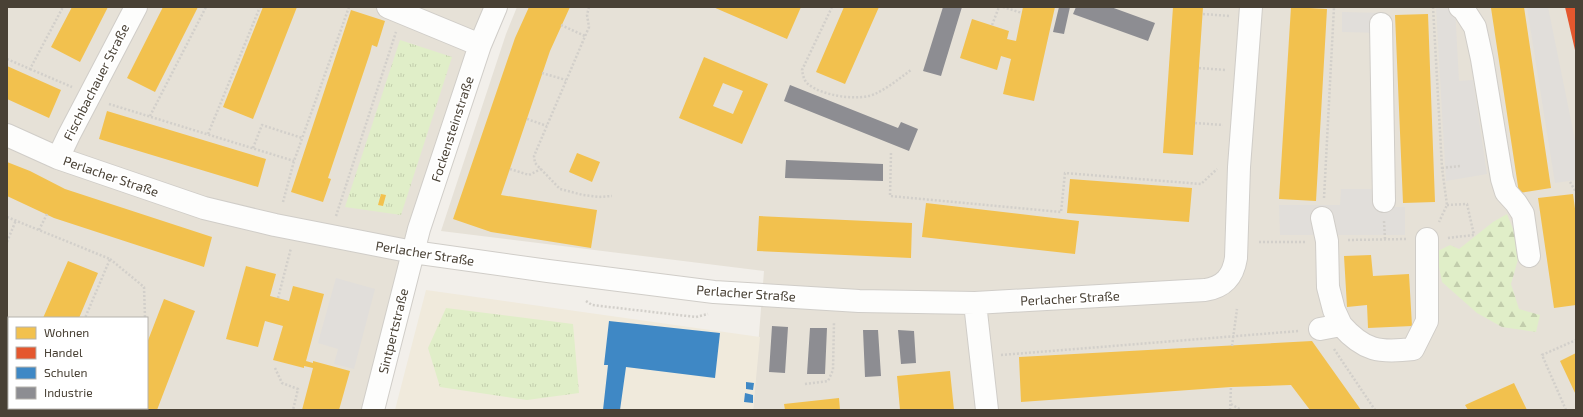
<svg xmlns="http://www.w3.org/2000/svg" width="1583" height="417" font-family="'Exo 2',sans-serif">
  <style>
    .residential { fill: #e6e1d7; fill-rule: evenodd }
    .education { fill: #f0eadc }
    .grass { fill: url(#grass-tufts) }
    .forest { fill: url(#forest-firs) }
    .parking { fill: #e1deda }
    .homes { fill: #f2c14e; fill-rule: evenodd }
    .shops { fill: #e4572e }
    .schools { fill: #3f88c5 }
    .industry { fill: #8d8d92 }
    .lines { fill: none; stroke-linecap: round; stroke-linejoin: round }
    .minor-casing { stroke: #d0cdc8; stroke-width: 24 }
    .path { stroke: #d2cfca; stroke-width: 2.5; stroke-dasharray: 2 2; stroke-linecap: butt }
    .minor { stroke: #fdfdfc; stroke-width: 22 }
    .labels { text-anchor: middle; stroke-width: 4; stroke-linejoin: round; paint-order: stroke }
    .street-label { font-size: 13px; fill: #494135; stroke: #fff }
  </style>
  <defs>
    <pattern id="grass-tufts" width="24" height="20" patternUnits="userSpaceOnUse"><rect width="24" height="20" fill="#e0eec8"/><path d="M3 7l-1-3M5 7V3M7 7l1-3M15 17l-1-3M17 17v-4M19 17l1-3" fill="none" stroke="#c2cdac"/></pattern>
    <pattern id="forest-firs" width="22" height="20" patternUnits="userSpaceOnUse"><rect width="22" height="20" fill="#e0eec8"/><path d="M5 1l3.5 6h-7zM16 11l3.5 6h-7z" fill="#c2cdac"/></pattern>
  </defs>
  <rect width="100%" height="100%" fill="#f2efea"/>
  <!-- residential -->
  <path class="residential" d="M 7,7 L 496,7 L 373,410 L 7,410 ZM 9,318 L 147,318 L 147,408 L 9,408 Z
    M 517,7 L 1576,7 L 1576,410 L 753,410 L 764,271 L 441,231 L 506,34 Z"/>
  <!-- education -->
  <path class="education" d="M 426,290 L 760,337 L 753,410 L 395,410 Z"/>
  <!-- grass -->
  <path class="grass" d="M 400,40 L 452,57 L 401,215 L 345,207 Z
    M 446,308 L 573,324 L 579,393 L 527,400 L 440,387 L 428,348 Z"/>
  <!-- forest -->
  <path class="forest" d="M 1507,214 L 1521,249 L 1511,284 L 1519,309 L 1540,315 L 1536,332 L 1502,327 L 1477,313 L 1442,282 L 1436,252 L 1450,245 L 1459,249 L 1493,222 Z"/>
  <!-- parking -->
  <path class="parking" d="M 1436,7 L 1455,7 L 1459,81 L 1473,80 L 1487,174 L 1446,181 Z
    M 1527,7 L 1548,7 L 1576,145 L 1576,180 L 1555,183 Z
    M 1342,12 L 1384,13 L 1383,33 L 1342,32 Z
    M 1341,189 L 1378,189 L 1378,207 L 1405,207 L 1405,235 L 1280,235 L 1279,205 L 1340,205 Z
    M 336,278 L 375,289 L 354,369 L 334,364 L 338,349 L 318,343 Z"/>
  <!-- homes -->
  <path class="homes" d="M 72,7 L 108,7 L 80,62 L 51,47 Z
    M 163,7 L 198,7 L 155,92 L 127,78 Z
    M 263,7 L 297,7 L 253,119 L 223,107 Z
    M 529,7 L 570,7 L 550,51 L 501,195 L 597,210 L 591,248 L 491,232 L 453,219 L 515,38 Z
    M 713,7 L 801,7 L 787,39 Z
    M 844,7 L 879,7 L 845,84 L 816,72 Z
    M 1023,7 L 1055,7 L 1034,101 L 1003,94 L 1011,59 L 1001,56 L 997,70 L 960,58 L 972,19 L 1009,31 L 1007,39 L 1016,41 Z
    M 1173,7 L 1203,7 L 1193,155 L 1163,153 Z
    M 1291,7 L 1327,9 L 1316,201 L 1279,199 Z
    M 1495,7 L 1524,7 L 1551,188 L 1519,193 L 1491,8 Z
    M 351,10 L 385,21 L 377,47 L 372,45 L 370,53 L 328,178 L 331,179 L 323,202 L 291,192 Z
    M 1428,14 L 1435,202 L 1403,203 L 1395,15 Z
    M 704,57 L 768,84 L 742,144 L 679,118 ZM 723,83 L 743,91 L 733,114 L 713,106 Z
    M 7,66 L 61,90 L 49,118 L 7,99 Z
    M 107,111 L 266,159 L 258,187 L 99,139 Z
    M 577,153 L 600,162 L 592,182 L 569,172 Z
    M 7,162 L 30,171 L 65,189 L 212,237 L 204,267 L 54,218 L 7,196 Z
    M 1070,179 L 1192,188 L 1189,222 L 1067,213 Z
    M 381,194 L 386,195 L 383,206 L 378,205 Z
    M 1573,194 L 1576,216 L 1576,305 L 1554,308 L 1538,198 Z
    M 926,203 L 1079,221 L 1075,254 L 922,237 Z
    M 759,216 L 912,223 L 911,258 L 757,251 Z
    M 1371,255 L 1373,276 L 1409,274 L 1412,326 L 1368,328 L 1367,305 L 1347,307 L 1344,256 Z
    M 68,261 L 98,273 L 79,318 L 43,318 Z
    M 246,266 L 276,274 L 270,296 L 289,301 L 293,286 L 324,294 L 306,361 L 313,363 L 313,361 L 350,371 L 339,410 L 302,410 L 313,368 L 304,366 L 304,368 L 273,360 L 283,326 L 265,321 L 258,347 L 226,339 Z
    M 164,299 L 195,311 L 157,410 L 122,410 L 122,408 L 147,408 L 147,343 Z
    M 1312,341 L 1361,410 L 1310,410 L 1291,385 L 1231,387 L 1021,402 L 1019,357 Z
    M 1576,353 L 1576,395 L 1560,361 Z
    M 950,371 L 954,410 L 900,410 L 897,376 Z
    M 1514,383 L 1527,410 L 1468,410 L 1465,405 Z
    M 9,398 L 9,408 L 41,408 L 40,410 L 7,410 L 7,403 Z
    M 839,398 L 840,410 L 785,410 L 784,404 Z
    M 85,408 L 100,408 L 99,410 L 90,410 Z"/>
  <!-- shops -->
  <path class="shops" d="M 1565,7 L 1576,7 L 1576,50 L 1575,50 Z"/>
  <!-- schools -->
  <path class="schools" d="M 609,321 L 720,333 L 715,378 L 626,367 L 620,410 L 603,410 L 608,365 L 604,365 Z
    M 746,382 L 754,383 L 753,390 L 746,389 Z
    M 745,393 L 753,395 L 753,403 L 744,402 Z"/>
  <!-- industry -->
  <path class="industry" d="M 943,7 L 962,7 L 941,76 L 923,71 Z
    M 1059,7 L 1070,7 L 1064,34 L 1053,32 Z
    M 1076,7 L 1111,7 L 1155,23 L 1148,41 L 1073,14 Z
    M 790,85 L 898,128 L 901,122 L 918,129 L 909,151 L 784,101 Z
    M 786,160 L 883,164 L 883,181 L 785,178 Z
    M 772,326 L 788,327 L 785,373 L 769,372 Z
    M 810,328 L 827,328 L 825,374 L 807,374 Z
    M 863,330 L 878,330 L 881,376 L 865,377 Z
    M 898,330 L 914,331 L 916,363 L 901,364 Z"/>
  <g class="lines">
    <defs>
      <path id="minor" d="M 388,7 L 480,45
        M 1460,7 L 1464,10 L 1475,27 L 1482,59 L 1502,179 L 1506,192 L 1516,203 L 1523,214 L 1529,256
        M 1381,24 L 1384,201
        M 7,135 L 58,158 L 204,208 L 275,225 L 413,252 L 548,271 L 714,292 L 859,301 L 975,303 L 1205,290 C 1224,287 1233,277 1236,258 L 1239,167 L 1251,7
        M 58,158 L 69,135 L 136,7
        M 975,303 L 987,410
        M 1341,325 C 1364,351 1379,353 1413,349 L 1427,321 L 1427,239
        M 1320,329 L 1341,325 L 1334,310 L 1328,287 L 1327,241 L 1322,218
        M 373,410 L 419,229 L 480,45 L 496,7"/>
    </defs>
    <!-- minor casing -->
    <use href="#minor" class="minor-casing"/>
    <!-- path -->
    <path class="path" d="M 589,7 L 587,15 L 589,27 L 534,156 L 535,163 L 560,189 L 583,195 L 599,197 L 612,196
      M 832,7 L 802,70 C 803,75 804,81 808,84 C 822,96 861,102 877,93 C 889,87 900,78 911,70
      M 1003,7 L 1022,13
      M 1433,7 L 1442,168 L 1447,205 L 1439,222
      M 1203,14 L 1230,16
      M 561,25 L 585,36
      M 992,25 L 999,7
      M 7,59 L 30,69 L 63,7
      M 1199,68 L 1226,70
      M 30,69 L 72,87
      M 542,73 L 566,80
      M 109,104 L 294,161
      M 150,116 L 206,7
      M 527,119 L 547,126
      M 1195,123 L 1223,125
      M 208,134 L 260,7
      M 253,148 L 262,125 L 302,138
      M 891,153 L 890,196 L 1061,212 L 1065,173 L 1201,184 L 1217,169
      M 1442,168 L 1460,166
      M 510,169 L 529,175 L 541,169
      M 1570,182 L 1576,192
      M 1324,198 L 1334,7
      M 283,202 L 294,161 L 349,7
      M 1447,205 L 1467,204 L 1474,235 L 1447,238
      M 336,216 L 396,32
      M 7,217 L 110,259 L 85,318
      M 1384,221 L 1385,239
      M 39,230 L 47,214
      M 1348,240 L 1407,239
      M 7,242 L 16,220
      M 1259,242 L 1307,242
      M 110,259 L 144,287 L 145,318
      M 278,298 L 291,248
      M 586,301 L 592,305 L 696,317 L 708,314
      M 1232,346 L 1237,309
      M 1334,349 L 1375,410
      M 1001,355 L 1299,331
      M 275,368 L 282,383 L 298,389 L 293,410
      M 805,384 L 828,381 L 833,370 L 834,322
      M 1231,404 L 1241,410
      M 46,410 L 47,408
      M 111,410 L 112,408
      M 1230,410 L 1231,387
      M 1566,410 L 1542,355 L 1576,340"/>
    <!-- minor -->
    <use href="#minor" class="minor"/>
  </g>
  <g class="labels">
    <!-- street labels -->
    <g class="street-label">
      <text transform="translate(96 82) rotate(-63)" y="5">Fischbachauer Straße</text>
      <text transform="translate(452 129) rotate(-72)" y="5">Fockensteinstraße</text>
      <text transform="translate(111 176) rotate(19)" y="5">Perlacher Straße</text>
      <text transform="translate(425 253) rotate(9)" y="5">Perlacher Straße</text>
      <text transform="translate(746 293) rotate(4)" y="5">Perlacher Straße</text>
      <text transform="translate(1070 298) rotate(-3)" y="5">Perlacher Straße</text>
      <text transform="translate(393 331) rotate(-76)" y="5">Sintpertstraße</text>
    </g>
  </g>
  <!-- border -->
  <rect width="1583" height="417" fill="none" stroke="#494135" stroke-width="16"/>
  <!-- legend -->
  <rect x="8" y="317" width="140" height="92" fill="#ffffff" stroke="#b6b3ae"/>
  <rect x="16" y="327" width="20" height="12" fill="#f2c14e" stroke="#b6b3ae"/>
  <text x="44" y="337" font-size="12" fill="#494135">Wohnen</text>
  <rect x="16" y="347" width="20" height="12" fill="#e4572e" stroke="#b6b3ae"/>
  <text x="44" y="357" font-size="12" fill="#494135">Handel</text>
  <rect x="16" y="367" width="20" height="12" fill="#3f88c5" stroke="#b6b3ae"/>
  <text x="44" y="377" font-size="12" fill="#494135">Schulen</text>
  <rect x="16" y="387" width="20" height="12" fill="#8d8d92" stroke="#b6b3ae"/>
  <text x="44" y="397" font-size="12" fill="#494135">Industrie</text>
</svg>
